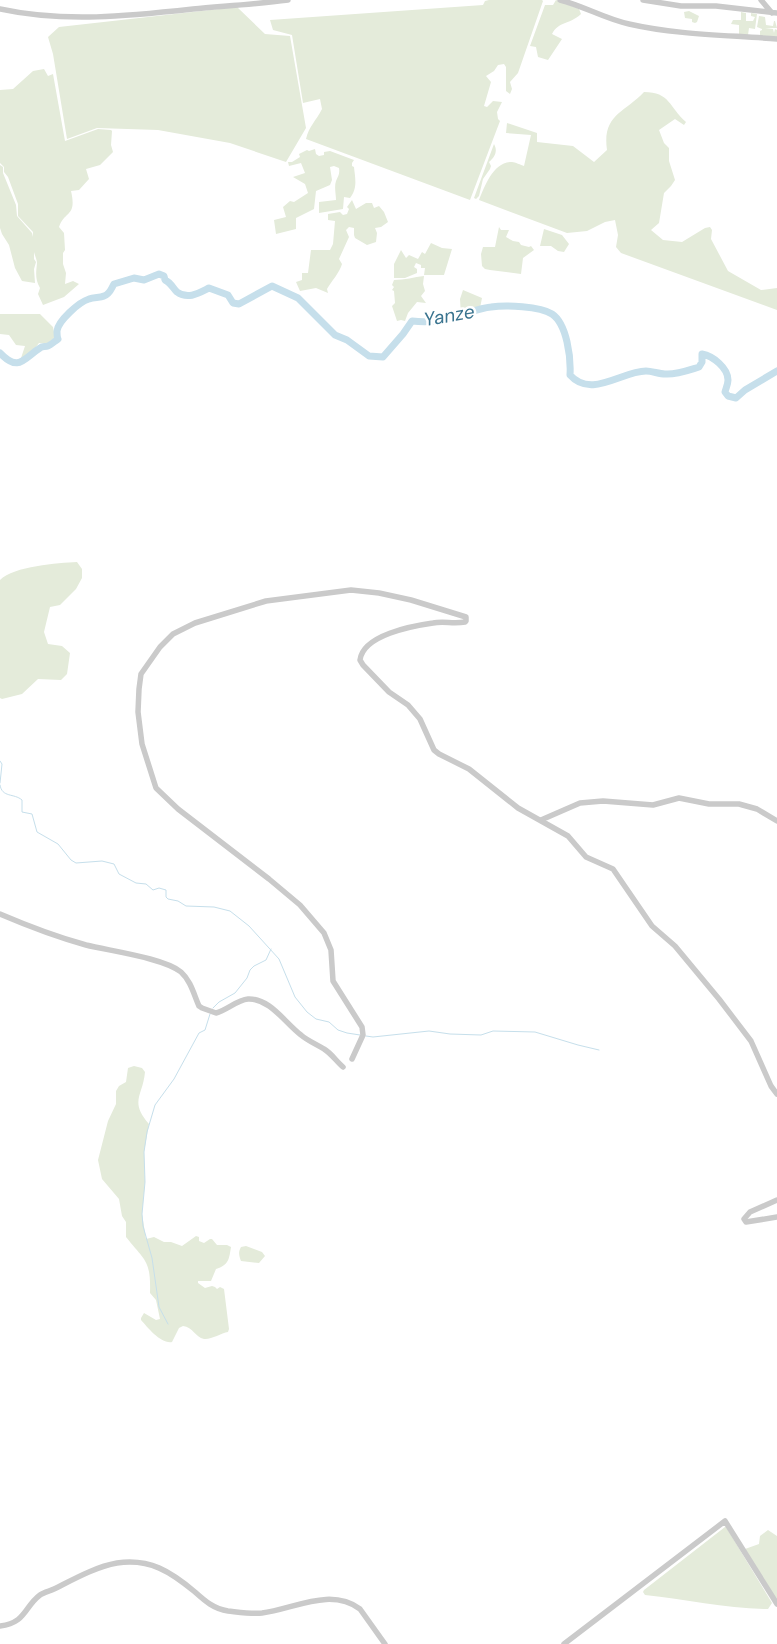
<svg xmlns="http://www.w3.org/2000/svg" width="777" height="1644" font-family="'DM Sans',sans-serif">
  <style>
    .green { fill: #e4ebda }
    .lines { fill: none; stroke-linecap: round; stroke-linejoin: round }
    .stream { stroke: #c6dfeb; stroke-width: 1 }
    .river { stroke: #c6dfeb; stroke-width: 7 }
    .minor { stroke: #cacaca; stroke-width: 5.5 }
    .labels { text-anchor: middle; stroke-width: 5; stroke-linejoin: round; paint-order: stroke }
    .water-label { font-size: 19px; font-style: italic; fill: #3a748f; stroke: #fff }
  </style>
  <rect width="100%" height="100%" fill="#fff"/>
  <!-- green -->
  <path class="green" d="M 489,0 L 542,0 L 543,1 L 518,73 L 510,82 L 512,89 L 510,94 L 506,91 L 506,67 L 504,64 L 498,65 L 494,71 L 486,76 L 491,82 L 484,106 L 487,107 L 493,101 L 502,102 L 497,112 L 498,119 L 500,121 L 470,200 L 306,139 C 309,126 316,121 322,109 L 320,99 L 303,103 L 292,35 L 273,30 L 270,20 L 483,5 L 485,1 Z
    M 556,0 L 579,9 L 581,14 C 569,25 559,21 552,34 L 562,39 L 548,60 L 538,57 L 536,47 L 530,46 L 545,5 L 553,5 Z
    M 237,7 L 265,34 L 290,36 L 306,128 L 286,162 L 230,143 L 158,130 L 97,128 L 67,139 L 53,54 L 48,37 L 59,27 Z
    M 689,11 L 699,16 L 697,22 L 695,23 L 692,22 L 692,19 L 685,18 L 684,12 Z
    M 741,12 L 746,13 L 746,21 L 753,21 L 755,17 L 751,16 L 751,13 L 757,14 L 755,29 L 749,28 L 748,35 L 739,35 L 739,25 L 731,24 L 733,20 L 741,20 Z
    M 759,16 L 765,17 L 766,25 L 773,26 L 774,21 L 775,21 L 777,28 L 765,28 L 773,29 L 774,33 L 775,29 L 777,30 L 777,38 L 760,37 L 760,31 L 762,30 L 762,29 L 757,27 Z
    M 44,69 L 48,76 L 53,74 L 65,141 L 98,129 L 111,130 L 112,131 L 111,145 L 113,152 L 100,165 L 86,169 L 89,179 L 79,190 L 71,191 C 77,217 65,210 59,227 L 64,233 L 65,250 L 63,253 L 63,264 L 66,273 L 65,284 L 73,281 L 79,284 L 64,297 L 43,305 L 38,294 L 40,288 C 35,279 36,273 37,263 C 37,260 35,256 34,252 L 34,259 L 36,262 L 34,269 L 35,283 L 22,281 L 15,268 L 9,245 L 2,234 L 0,228 L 0,165 L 3,167 L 3,173 L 16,205 L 17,216 L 32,233 L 33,237 L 33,232 L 18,216 L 18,204 L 8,177 L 4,172 L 4,167 L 0,163 L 0,90 L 13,89 L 33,71 Z
    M 644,92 C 670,92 669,107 686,122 L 684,125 L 675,119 L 659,130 L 664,143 L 669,148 L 669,161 L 675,180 L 671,186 L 664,193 L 659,223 L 651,230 L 663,240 L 682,242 L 705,228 L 710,227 L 712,230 L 711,239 L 728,271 L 761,290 L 777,288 L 777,310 L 621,253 L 616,247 L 618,235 L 615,220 L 605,222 L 587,231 L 567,233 L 479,200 C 485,186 493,162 512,162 C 515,162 521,165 524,166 L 531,135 L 506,133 L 507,123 L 537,133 L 537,142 L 573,146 L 594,162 L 607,150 C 602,115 624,113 644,92 Z
    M 494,144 C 498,151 495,157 489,162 L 491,166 L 490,169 L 483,179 L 479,196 L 476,199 L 474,198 Z
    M 315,149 L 316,154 L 319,156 L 324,155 L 324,152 L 330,151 L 354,160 L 352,163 L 352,166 L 354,167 C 355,178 358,188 350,198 L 344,197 L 343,209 L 319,213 L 319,202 L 336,200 C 336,194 334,187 336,181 C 338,176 340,174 339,168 L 334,166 L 330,167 L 332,180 L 330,185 L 316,191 L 314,209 L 296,218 L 296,229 L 276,234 L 274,220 L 286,217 L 283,207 L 290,201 L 294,202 L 308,193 L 305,184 L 293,177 L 305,173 L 301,163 L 289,166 L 288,162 L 292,162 L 300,157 L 299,154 L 307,150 L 309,151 Z
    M 352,200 L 356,209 L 366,203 L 372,203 L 374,208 L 379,206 L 384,212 L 388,222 L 381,227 L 375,228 L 377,233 L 376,242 L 367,245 L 355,238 L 354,235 L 354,228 L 349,227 L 346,230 L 349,237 L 339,259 L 342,264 C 340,272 331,282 327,289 L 328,293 L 316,288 L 300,291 L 296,282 L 302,280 L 302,273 L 308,273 L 311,250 L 330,250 L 333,244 L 335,221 L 328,220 L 328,214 L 340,212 L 343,215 L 347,214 L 349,209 L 347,207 Z
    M 499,227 L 501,230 L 509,230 L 506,237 L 513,241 L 519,242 L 521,245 L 529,247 L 531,246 L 534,250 L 523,258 L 521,274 L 490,270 L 485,269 L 482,266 L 481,254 L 483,247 L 495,247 Z
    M 544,229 L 562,235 L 569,244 L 564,252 L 558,251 L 551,246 L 540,246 Z
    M 431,243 L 442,248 L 452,249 L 444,275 L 424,275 L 425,268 L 421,268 L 421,265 L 416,263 L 414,267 L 417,269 L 417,273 L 405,278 L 394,278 L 394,264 L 401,250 L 406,258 L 409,255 L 418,259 L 422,252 L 425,254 Z
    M 424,276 L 423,284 L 425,291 L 421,296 L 426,303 L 417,302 L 408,313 L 405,321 L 401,320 L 397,321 L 392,306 L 395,303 L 394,291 L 392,290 L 394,287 L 392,285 L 394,280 C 405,280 414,277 424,276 Z
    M 463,290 L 482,298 L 480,308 L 461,315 L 460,299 Z
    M 0,314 L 40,314 L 53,327 L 55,337 L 47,344 L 39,343 L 32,352 L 20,361 L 25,346 L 16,345 L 9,335 L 0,334 Z
    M 77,562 L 82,569 L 82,578 L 76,589 L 60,605 L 50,607 L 44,632 L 48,644 L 62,646 L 70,653 L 67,674 L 61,680 L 38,679 L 22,694 L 2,699 L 0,698 L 0,580 C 14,566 58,563 77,562 Z
    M 134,1066 L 142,1068 L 145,1072 C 143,1096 129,1101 149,1124 L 144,1152 L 145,1182 L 142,1214 L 146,1239 L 154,1237 L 164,1242 L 171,1242 L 182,1246 L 196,1236 L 199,1237 L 199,1241 L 204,1243 L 210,1239 L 212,1239 L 217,1245 L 227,1245 L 231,1247 C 229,1259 229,1265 216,1269 L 211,1281 L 198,1281 L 198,1283 L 205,1288 L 212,1286 L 215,1287 L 217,1289 L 220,1287 L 224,1289 L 229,1329 L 228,1332 C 221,1333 211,1340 204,1339 C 195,1337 193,1327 183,1326 L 179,1328 L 172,1342 C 161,1344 148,1328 141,1320 L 141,1318 L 144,1313 L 156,1320 L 160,1319 L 156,1300 L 150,1293 C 151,1260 145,1261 126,1237 L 126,1222 L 122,1216 L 119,1199 L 102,1179 L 98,1160 L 108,1121 L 116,1104 L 116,1091 L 119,1086 L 126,1082 L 128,1068 Z
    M 246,1246 L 262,1252 L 265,1256 L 259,1263 L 241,1261 C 239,1256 238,1252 241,1247 Z
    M 725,1527 L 726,1527 L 772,1603 L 768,1609 C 727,1609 686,1599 645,1595 L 643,1592 L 644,1590 Z
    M 768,1530 L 777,1536 L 777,1601 L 745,1549 L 759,1544 L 760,1536 Z"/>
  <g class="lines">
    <!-- stream -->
    <path class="stream" d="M 0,761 L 2,764 L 0,783
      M 0,785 C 2,798 14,793 22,800 L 22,812 L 32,814 L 37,832 L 58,844 L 71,860 L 76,863 L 102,861 L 114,864 L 119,874 L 136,883 L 146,884 L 153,890 L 159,888 L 166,890 L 166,897 L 168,899 L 178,901 L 186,906 L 214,907 L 230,911 L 249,926 L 279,959 L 295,997 L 307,1012 L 316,1019 L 329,1022 L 338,1030 L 347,1033 L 360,1035
      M 213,1008 L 219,1002 L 235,993 L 247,978 L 250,970 L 254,966 L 266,960 L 271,949
      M 366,1036 L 373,1037 L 429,1031 L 450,1034 L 481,1035 L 493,1031 L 535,1032 L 578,1045 L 599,1050
      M 168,1324 L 159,1307 L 152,1258 L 143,1226 L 142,1214 L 145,1182 L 144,1152 L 147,1132 L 155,1105 L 174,1079 L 199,1033 L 205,1030 L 210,1014"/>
    <!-- river -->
    <path class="river" d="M 0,353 C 19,373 24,358 40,348 C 42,346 45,347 48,346 C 51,345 55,341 58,339 C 57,337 57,334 57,331 C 58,321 79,302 89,299 C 94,297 100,298 104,296 C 110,294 111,289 114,284 L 134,278 L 144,280 L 159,274 L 164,276 L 165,280 C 171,283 173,288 177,292 C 188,300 199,293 209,288 L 228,295 L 233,303 L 239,304 L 272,286 L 298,298 L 335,335 L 347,340 L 369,356 L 383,357 L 403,334 L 412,321 C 429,323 445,321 461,315 C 471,312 481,308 491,307 C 505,305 540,306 552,314 C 567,324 571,358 570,375 C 591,399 622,371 646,371 C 652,371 659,374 665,374 C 676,375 689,370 699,367 L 702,362 L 702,354 C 713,356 728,368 728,380 C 728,384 726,388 725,392 L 728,396 L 736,398 L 745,390 L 777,371"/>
    <!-- minor -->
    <path class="minor" d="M 560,0 C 584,6 605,19 629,24 C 677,35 728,35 777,39
      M 643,0 L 681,6 L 716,6 L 777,13
      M 761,0 L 772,13
      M 0,9 C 64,23 129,16 193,9 C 225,6 257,4 288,0
      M 541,820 L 580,803 L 603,801 L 653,805 L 679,798 L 709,804 L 739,804 L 757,809 L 777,821
      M 0,914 C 28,926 57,937 86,945 C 110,951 164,958 181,972 C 191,981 194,995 199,1006 L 202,1008 L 216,1013 C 227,1010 237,1000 248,999 C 270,998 285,1023 301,1035 C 308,1041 316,1044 324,1049 C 331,1053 337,1062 343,1067
      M 352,1059 L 363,1035 L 362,1027 L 333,981 L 331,950 L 324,933 L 300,905 L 269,879 L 178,809 L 156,788 L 142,744 L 138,712 L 139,689 L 141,674 L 160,647 L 173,634 L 195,623 L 266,601 L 351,590 L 379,593 L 411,600 L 466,617 L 466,621 L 465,622 C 454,624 443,621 433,623 C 412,626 363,635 360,660 L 363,665 L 389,692 L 408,705 L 420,719 L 434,750 L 439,754 L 469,769 L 518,808 L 568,836 L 586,857 L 613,869 L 652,926 L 675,946 L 719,999 L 751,1041 L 771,1086 L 777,1094
      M 777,1200 L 750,1212 L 744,1219 L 746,1222 L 777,1217
      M 0,1626 C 26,1623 24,1607 40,1595 C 44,1592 50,1591 54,1589 C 74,1579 95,1567 117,1563 C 150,1558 171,1572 195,1592 C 205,1601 214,1609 228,1611 C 238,1612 251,1614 262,1613 C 294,1609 330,1587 360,1609 L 385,1644
      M 564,1644 L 725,1521 L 777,1604"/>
  </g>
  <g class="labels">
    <!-- water labels -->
    <g class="water-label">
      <text transform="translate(449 315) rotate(-10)" y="7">Yanze</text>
    </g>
  </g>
</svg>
